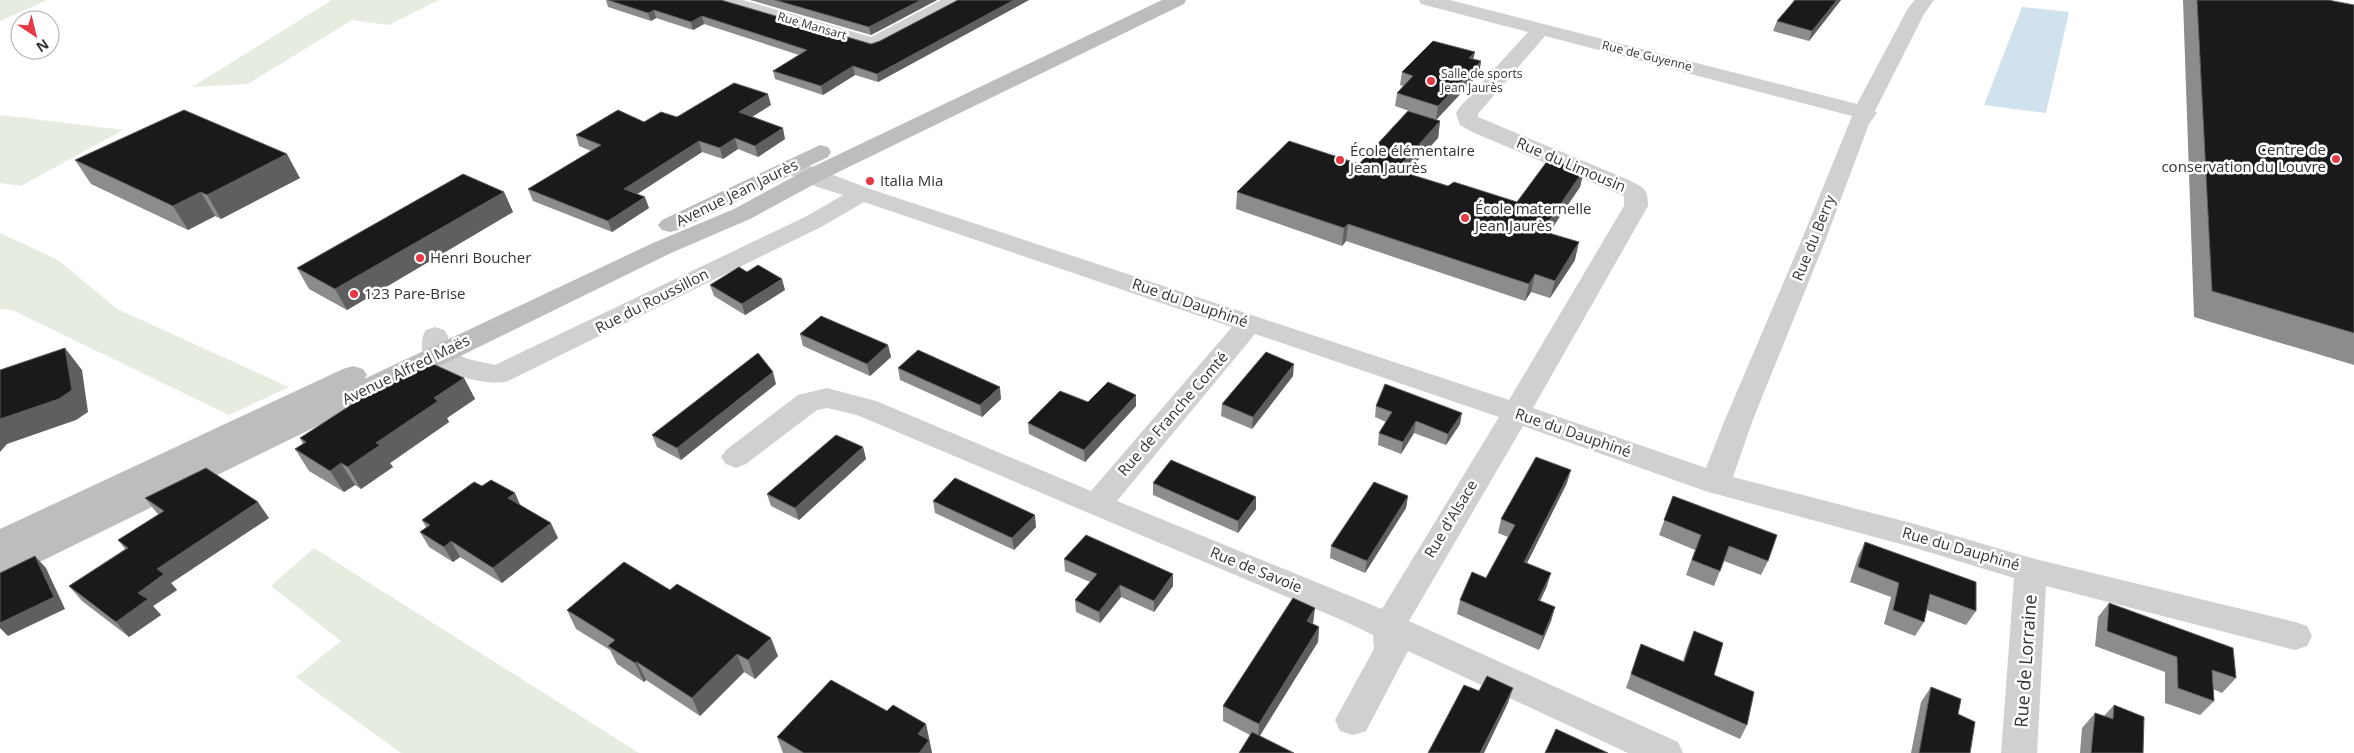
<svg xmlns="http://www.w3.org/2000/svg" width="2354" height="753" font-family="'Open Sans',sans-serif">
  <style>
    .green { fill: #e6ecdf }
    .water { fill: #cfe2ee }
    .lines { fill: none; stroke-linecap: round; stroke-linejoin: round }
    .minor { fill: #d0d0d0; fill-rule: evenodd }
    .secondary { fill: #bdbdbd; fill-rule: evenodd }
    .wall { fill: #8c8c8c }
    .shaded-wall { fill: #5f5f5f }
    .building { fill: #1a1a1a; stroke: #5f5f5f }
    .poi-dot { fill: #e63946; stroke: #fff; stroke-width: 2 }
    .labels { text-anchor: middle; stroke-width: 5; stroke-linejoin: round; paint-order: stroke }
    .far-street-label { font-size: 12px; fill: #333; stroke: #fff }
    .far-poi-label { font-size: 12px; fill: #333; stroke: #fff; text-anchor: start }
    .poi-label { font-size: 15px; fill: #333; stroke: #fff; text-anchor: start }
    .street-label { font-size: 15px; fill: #333; stroke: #fff }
    .near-street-label { font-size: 18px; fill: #333; stroke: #fff }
  </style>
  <rect width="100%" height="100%" fill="#fff"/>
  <!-- green -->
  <path class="green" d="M 0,0 L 47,0 L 0,21 Z
    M 332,0 L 439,0 L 389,25 L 352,20 L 248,84 L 192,87 Z
    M 0,115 L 123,130 L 21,186 L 0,183 Z
    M 0,233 L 58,260 L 117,309 L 289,387 L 229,415 L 12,310 L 0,309 Z
    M 314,548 L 639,753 L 401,753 L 296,677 L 341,641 L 271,586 Z"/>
  <!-- water -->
  <path class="water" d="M 2022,7 L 2069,12 L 2046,113 L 1984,105 Z"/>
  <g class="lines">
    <!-- minor -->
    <path class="minor" d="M 714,0 L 743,0 L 871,37 L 941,0 L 964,0 L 962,4 L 880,48 L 873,50 L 716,4 Z
      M 1419,0 L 1450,0 L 1857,104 L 1908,8 L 1915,0 L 1934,0 L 1924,14 L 1875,111 L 1877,113 L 1869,124 L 1824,244 L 1752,422 L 1733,477 L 1915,524 L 2031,558 L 2295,622 L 2307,626 L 2312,636 L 2307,646 L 2295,650 L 2046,586 L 2037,753 L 2001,753 L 2014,578 L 1915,548 L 1705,491 L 1523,426 L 1409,621 L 1678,742 L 1683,753 L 1628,753 L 1408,651 L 1366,731 L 1353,735 L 1340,731 L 1335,720 L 1374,649 L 1373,635 L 1344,621 L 857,415 L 827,408 L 817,410 L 746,464 L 736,468 L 726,464 L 721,457 L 726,450 L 798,395 L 827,388 L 876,401 L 1091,491 L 1232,327 L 864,202 L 823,226 L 508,381 C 489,387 445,374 429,362 C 420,355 420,338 426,330 L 435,327 L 444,330 L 448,336 L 450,351 L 468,359 L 495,365 L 807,216 L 843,195 C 826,189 791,181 781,166 L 784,161 L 792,159 L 870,189 L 1509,400 L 1624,206 L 1624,196 L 1472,132 L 1460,125 L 1456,113 L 1459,108 L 1528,32 L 1421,4 ZM 1545,36 L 1852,116 L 1800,244 L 1724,422 L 1706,468 L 1533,408 L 1648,206 C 1648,188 1644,188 1629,180 L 1478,117 L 1478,114 ZM 1255,334 L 1499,417 L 1382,609 L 1117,501 Z"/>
    <!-- secondary -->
    <path class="secondary" d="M 1162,0 L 1186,0 L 1184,4 L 820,181 L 750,219 L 671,253 L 11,576 L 0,579 L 0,529 L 343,369 L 353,366 L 363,369 L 367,375 L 364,379 L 653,243 L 734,209 L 804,171 Z
      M 820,145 L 828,147 L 831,152 L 828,157 L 678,230 L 670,232 L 662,230 L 658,225 L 662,220 Z"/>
  </g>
  <!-- wall -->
  <path class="wall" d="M 606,0 L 721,0 L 871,44 L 880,41 L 958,0 L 1029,0 L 878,82 L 855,75 L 823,95 L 775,79 L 773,71 L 799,55 L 704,24 L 693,30 L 656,18 L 651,21 L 608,7 Z
    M 750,0 L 937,0 L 871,35 Z
    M 1841,0 L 1809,41 L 1773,31 L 1777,21 Z
    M 2183,0 L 2328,0 L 2354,5 L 2354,365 L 2194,317 Z
    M 1473,59 L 1481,61 L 1479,74 L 1436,120 L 1440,121 L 1438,138 L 1406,173 L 1448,186 L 1517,202 L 1584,170 L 1580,187 L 1549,233 L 1575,260 L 1550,298 L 1531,292 L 1525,301 L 1346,241 L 1342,246 L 1236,209 L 1237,192 L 1359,164 L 1432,119 L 1395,106 L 1397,93 L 1403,86 L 1400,85 L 1402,72 Z
    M 771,105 L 752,117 L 785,139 L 758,157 L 738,149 L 723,159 L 702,152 L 637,194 L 649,208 L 612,232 L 533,201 L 528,189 L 591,151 L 579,146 L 576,135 L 644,122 Z
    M 75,160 L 300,178 L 221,219 L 215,216 L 188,230 L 91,184 Z
    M 504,192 L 513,212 L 347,310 L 309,289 L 297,268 Z
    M 747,272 L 785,290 L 745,315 L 714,296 L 710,285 Z
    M 800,334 L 888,345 L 891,357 L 870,376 L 803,346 Z
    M 898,368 L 1001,399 L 982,417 L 900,380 Z
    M 1293,376 L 1252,429 L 1221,416 L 1222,404 Z
    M 464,378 L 475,399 L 447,418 L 449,422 L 390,463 L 393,467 L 361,489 L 355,485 L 344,492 L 309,471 L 295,449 L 303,444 L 300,438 Z
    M 776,384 L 681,460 L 657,447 L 652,435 Z
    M 1136,395 L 1136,406 L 1085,462 L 1029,434 L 1028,423 L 1088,402 Z
    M 1376,406 L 1460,424 L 1446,445 L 1414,433 L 1401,454 L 1378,445 L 1379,433 L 1386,422 L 1375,417 Z
    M 863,447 L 866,459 L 799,520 L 771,506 L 767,494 Z
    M 1153,483 L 1256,509 L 1238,533 L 1153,495 Z
    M 1567,483 L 1527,563 L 1547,586 L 1540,601 L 1555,607 L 1551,621 L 1539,650 L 1457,614 L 1460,600 L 1486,578 L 1508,537 L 1498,533 L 1501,519 Z
    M 482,486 L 521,505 L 558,538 L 502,583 L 460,557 L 453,562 L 429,547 L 420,532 L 426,527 L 422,520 Z
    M 1408,496 L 1406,508 L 1365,573 L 1330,558 L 1331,546 Z
    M 1673,496 L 1768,561 L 1761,575 L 1724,561 L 1714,586 L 1686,575 L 1695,550 L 1659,535 Z
    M 145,498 L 269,518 L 171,583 L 177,590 L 153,606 L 161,615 L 129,637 L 82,601 L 69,586 L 125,549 L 118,540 L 159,515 L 157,513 Z
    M 933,501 L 1036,527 L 1014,550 L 935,513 Z
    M 1865,542 L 1976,611 L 1966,625 L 1927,610 L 1924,622 L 1915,636 L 1884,624 L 1891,597 L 1850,582 L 1858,557 Z
    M 1064,559 L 1173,586 L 1154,612 L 1121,597 L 1100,623 L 1076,612 L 1075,600 L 1090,582 L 1065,571 Z
    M 2109,603 L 2236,678 L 2222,693 L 2213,689 L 2214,701 L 2200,715 L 2165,703 L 2165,672 L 2095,646 L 2098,617 Z
    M 567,610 L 778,656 L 755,679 L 744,672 L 700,716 L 646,680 L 644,682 L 617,664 L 610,650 L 576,629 Z
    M 1313,624 L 1319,627 L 1318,642 L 1260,736 L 1250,735 L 1223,721 L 1223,706 Z
    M 1694,631 L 1714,675 L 1747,725 L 1740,739 L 1626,688 L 1641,644 L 1683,661 L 1688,646 Z
    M 1931,687 L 1958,714 L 1970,753 L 1911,753 L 1921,702 Z
    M 2114,705 L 2143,753 L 2080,753 L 2082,728 L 2095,713 L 2104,716 Z
    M 887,711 L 926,724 L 932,753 L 783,753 L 777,737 Z"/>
  <!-- shaded-wall -->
  <path class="shaded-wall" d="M 921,0 L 937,0 L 871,35 L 869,27 Z
    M 1014,0 L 1029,0 L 878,82 L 877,74 Z
    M 1837,0 L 1841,0 L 1809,41 L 1812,31 Z
    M 654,10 L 656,18 L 651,21 L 648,13 Z
    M 702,16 L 704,24 L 693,30 L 691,22 Z
    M 1475,52 L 1472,65 L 1469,58 Z
    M 1481,61 L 1479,74 L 1436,120 L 1438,106 Z
    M 853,66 L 855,75 L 823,95 L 821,86 Z
    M 768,94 L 771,105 L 742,123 L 739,112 Z
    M 1440,121 L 1438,138 L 1394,187 L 1396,170 Z
    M 783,128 L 785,139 L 758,157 L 755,146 Z
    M 735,138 L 738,149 L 723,159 L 720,148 Z
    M 699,141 L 702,152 L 628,200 L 624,189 Z
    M 287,154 L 300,178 L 221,219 L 207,195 Z
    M 1584,170 L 1580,187 L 1538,248 L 1542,231 Z
    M 201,192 L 215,216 L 188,230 L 173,206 Z
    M 504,192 L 513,212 L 347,310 L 335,289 Z
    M 645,197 L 649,208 L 612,232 L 608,221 Z
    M 1348,224 L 1346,241 L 1342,246 L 1344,228 Z
    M 1579,242 L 1575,260 L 1550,298 L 1555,281 Z
    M 1535,274 L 1531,292 L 1525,301 L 1529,284 Z
    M 782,279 L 785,290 L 745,315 L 742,304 Z
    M 888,345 L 891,357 L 870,376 L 867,364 Z
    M 65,348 L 82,370 L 88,412 L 76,420 L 7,444 L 0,452 L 0,419 Z
    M 1294,364 L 1293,376 L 1252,429 L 1253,417 Z
    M 773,372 L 776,384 L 681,460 L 677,448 Z
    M 464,378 L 475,399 L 447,418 L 449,422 L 390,463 L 393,467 L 361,489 L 348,467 L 376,443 L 434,398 Z
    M 1000,387 L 1001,399 L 982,417 L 980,405 Z
    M 1136,395 L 1136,406 L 1085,462 L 1084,450 Z
    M 1462,413 L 1460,424 L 1446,445 L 1448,434 Z
    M 1416,421 L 1414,433 L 1401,454 L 1403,442 Z
    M 863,447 L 866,459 L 799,520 L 795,508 Z
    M 341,463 L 355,485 L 344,492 L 330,471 Z
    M 1571,470 L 1567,483 L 1521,575 L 1524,562 Z
    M 515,493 L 522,509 L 508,498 Z
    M 1408,496 L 1406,508 L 1365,573 L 1367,561 Z
    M 1256,497 L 1256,509 L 1238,533 L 1238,521 Z
    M 258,502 L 269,518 L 171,583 L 177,590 L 153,606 L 161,615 L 129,637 L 116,622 L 157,569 Z
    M 1035,515 L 1036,527 L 1014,550 L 1012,538 Z
    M 551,523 L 558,538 L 502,583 L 493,568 Z
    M 451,541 L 460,557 L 453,562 L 444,547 Z
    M 35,556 L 46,568 L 65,609 L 8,636 L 0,628 L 0,623 Z
    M 1551,573 L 1547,586 L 1534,614 L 1538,600 Z
    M 1173,574 L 1173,586 L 1154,612 L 1154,601 Z
    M 1120,585 L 1121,597 L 1100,623 L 1099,612 Z
    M 1555,607 L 1551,621 L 1539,650 L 1543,636 Z
    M 1315,608 L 1313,624 L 1307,621 Z
    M 1319,627 L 1318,642 L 1258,738 L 1259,724 Z
    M 771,638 L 778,656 L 755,679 L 748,660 Z
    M 737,654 L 744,672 L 700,716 L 692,698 Z
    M 637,662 L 646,680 L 644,682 L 635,663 Z
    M 1513,688 L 1508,703 L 1484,753 L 1480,753 Z
    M 926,724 L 932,753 L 919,753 L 918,734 Z"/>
  <!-- building -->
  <path class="building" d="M 608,0 L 721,0 L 871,44 L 880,41 L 958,0 L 1014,0 L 877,74 L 853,66 L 821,86 L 773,71 L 807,50 L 702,16 L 691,22 L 654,10 L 648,13 Z
    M 775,0 L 921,0 L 869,27 Z
    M 1795,0 L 1837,0 L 1812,31 L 1777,21 Z
    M 2197,0 L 2328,0 L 2354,5 L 2354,333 L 2212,291 Z
    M 1433,41 L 1475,52 L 1469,58 L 1481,61 L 1438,106 L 1397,93 L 1413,76 L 1402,72 Z
    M 734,83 L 768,94 L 739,112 L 783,128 L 755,146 L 735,138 L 720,148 L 699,141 L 624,189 L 645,197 L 608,221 L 528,189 L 601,145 L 576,135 L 618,110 L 644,122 L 661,112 L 677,117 Z
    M 184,110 L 287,154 L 207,195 L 201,192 L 173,206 L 75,160 Z
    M 1408,111 L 1440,121 L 1396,170 L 1448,186 L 1454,182 L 1517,202 L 1548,160 L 1584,170 L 1542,231 L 1579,242 L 1555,281 L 1535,274 L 1529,284 L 1348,224 L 1344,228 L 1237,192 L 1289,141 L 1359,164 Z
    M 463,174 L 504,192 L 335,289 L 297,268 Z
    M 758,265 L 782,279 L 742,304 L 710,285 L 739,267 L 747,272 Z
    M 821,316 L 888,345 L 867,364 L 800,334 Z
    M 65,348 L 72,390 L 59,399 L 0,419 L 0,370 Z
    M 918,350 L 1000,387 L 980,405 L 898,368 Z
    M 1266,352 L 1294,364 L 1253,417 L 1222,404 Z
    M 758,353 L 773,372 L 677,448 L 652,435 Z
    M 422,359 L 464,378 L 434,398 L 438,401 L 376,443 L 380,445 L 348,467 L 341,463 L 330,471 L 295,449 L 306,442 L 300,438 Z
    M 1108,382 L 1136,395 L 1084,450 L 1028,423 L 1060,391 L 1088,402 Z
    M 1385,384 L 1462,413 L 1448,434 L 1416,421 L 1403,442 L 1379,433 L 1392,412 L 1376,406 Z
    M 836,435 L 863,447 L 795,508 L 767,494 Z
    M 1536,457 L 1571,470 L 1524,562 L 1551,573 L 1538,600 L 1555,607 L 1543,636 L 1460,600 L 1472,572 L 1486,578 L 1515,525 L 1501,519 Z
    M 1171,460 L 1256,497 L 1238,521 L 1153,483 Z
    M 206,468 L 258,502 L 157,569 L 164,574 L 138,593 L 148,599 L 116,622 L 69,586 L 128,548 L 118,540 L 164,511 L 145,498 Z
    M 955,478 L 1035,515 L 1012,538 L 933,501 Z
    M 491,480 L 515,493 L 508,498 L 551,523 L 493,568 L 451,541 L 444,547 L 420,532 L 430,525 L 422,520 L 474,482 L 482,486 Z
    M 1374,482 L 1408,496 L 1367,561 L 1331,546 Z
    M 1673,496 L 1777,535 L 1768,561 L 1729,546 L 1720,571 L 1692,560 L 1701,535 L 1664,520 Z
    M 1086,535 L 1173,574 L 1154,601 L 1120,585 L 1099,612 L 1075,600 L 1097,574 L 1064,559 Z
    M 1865,542 L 1976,582 L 1976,611 L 1930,594 L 1924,622 L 1893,610 L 1899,583 L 1858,567 Z
    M 35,556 L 54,597 L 0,623 L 0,573 Z
    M 624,562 L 670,590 L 677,584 L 771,638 L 748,660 L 737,654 L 692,698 L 637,662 L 635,663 L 608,646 L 615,640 L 567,610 Z
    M 1293,598 L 1315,608 L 1307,621 L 1319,627 L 1259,724 L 1223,706 Z
    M 2109,603 L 2233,648 L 2236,678 L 2212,670 L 2214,701 L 2178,688 L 2177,657 L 2107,631 Z
    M 1694,631 L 1723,643 L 1714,675 L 1754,692 L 1747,725 L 1631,674 L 1641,644 L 1684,662 Z
    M 1487,676 L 1513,688 L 1480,753 L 1428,753 L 1464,685 L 1479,691 Z
    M 831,680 L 887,711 L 893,705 L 926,724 L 918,734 L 929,740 L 919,753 L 804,753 L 777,737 Z
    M 1931,687 L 1961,699 L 1958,714 L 1975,722 L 1970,753 L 1919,753 Z
    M 2114,705 L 2144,717 L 2143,753 L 2091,753 L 2095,713 L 2113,719 Z
    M 1556,729 L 1608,753 L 1545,753 Z
    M 1252,732 L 1294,753 L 1239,753 Z"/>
  <!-- markers -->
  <g class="poi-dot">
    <circle cx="1431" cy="81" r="5"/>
    <circle cx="2336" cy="159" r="5"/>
    <circle cx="1340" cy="160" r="5"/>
    <circle cx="870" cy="181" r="5"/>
    <circle cx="1465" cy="218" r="5"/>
    <circle cx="420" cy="258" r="5"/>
    <circle cx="354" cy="294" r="5"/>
  </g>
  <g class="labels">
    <!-- far-street labels -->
    <g class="far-street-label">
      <text transform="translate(812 26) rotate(16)" y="4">Rue Mansart</text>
      <text transform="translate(1647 56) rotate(14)" y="4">Rue de Guyenne</text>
    </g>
    <!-- far-poi labels -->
    <g class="far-poi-label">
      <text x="1441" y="78">Salle de sports<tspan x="1441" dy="14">Jean Jaurès</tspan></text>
    </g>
    <!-- poi labels -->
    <g class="poi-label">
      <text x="2326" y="155" text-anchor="end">Centre de<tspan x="2326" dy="17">conservation du Louvre</tspan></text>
      <text x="1350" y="156">École élémentaire<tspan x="1350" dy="17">Jean Jaurès</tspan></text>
      <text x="880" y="186">Italia Mia</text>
      <text x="1475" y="214">École maternelle<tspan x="1475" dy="17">Jean Jaurès</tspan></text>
      <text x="430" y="263">Henri Boucher</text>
      <text x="364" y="299">123 Pare-Brise</text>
    </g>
    <!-- street labels -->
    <g class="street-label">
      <text transform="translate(1571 165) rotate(23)" y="5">Rue du Limousin</text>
      <text transform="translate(737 193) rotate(-26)" y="5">Avenue Jean Jaurès</text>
      <text transform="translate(1814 238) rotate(-68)" y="5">Rue du Berry</text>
      <text transform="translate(652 301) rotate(-27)" y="5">Rue du Roussillon</text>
      <text transform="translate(1190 303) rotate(19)" y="5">Rue du Dauphiné</text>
      <text transform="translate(406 370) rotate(-26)" y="5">Avenue Alfred Maës</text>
      <text transform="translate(1173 414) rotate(-49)" y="5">Rue de Franche Comté</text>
      <text transform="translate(1573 433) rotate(19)" y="5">Rue du Dauphiné</text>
      <text transform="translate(1451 519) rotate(-59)" y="5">Rue d'Alsace</text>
      <text transform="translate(1961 549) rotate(16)" y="5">Rue du Dauphiné</text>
      <text transform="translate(1256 570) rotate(22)" y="5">Rue de Savoie</text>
    </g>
    <!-- near-street labels -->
    <g class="near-street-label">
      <text transform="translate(2026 661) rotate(-86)" y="6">Rue de Lorraine</text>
    </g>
  </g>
  <!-- north arrow -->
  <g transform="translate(35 35) rotate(145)"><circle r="24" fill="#ffffff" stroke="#adadad"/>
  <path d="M0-4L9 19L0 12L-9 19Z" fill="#e63946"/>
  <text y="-8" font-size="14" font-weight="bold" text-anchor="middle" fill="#333333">N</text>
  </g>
</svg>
